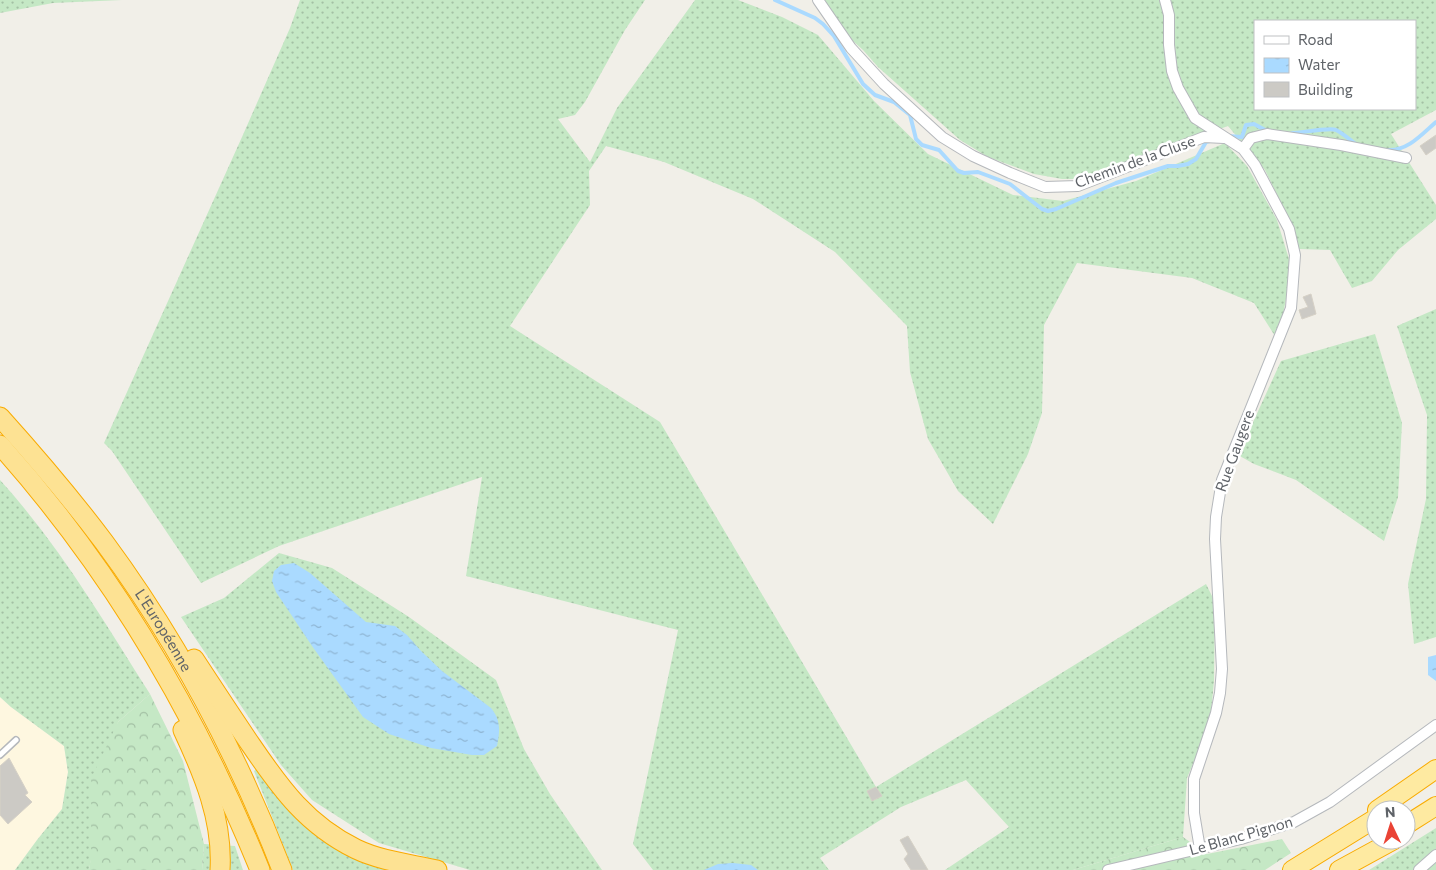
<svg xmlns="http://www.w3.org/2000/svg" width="1436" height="870" font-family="Commissioner,sans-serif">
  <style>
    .commercial { fill: #fef7e0 }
    .grass { fill: url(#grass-dots); fill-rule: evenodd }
    .forest { fill: url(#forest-crowns) }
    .water { fill: url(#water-ripples) }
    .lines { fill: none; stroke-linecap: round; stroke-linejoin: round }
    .stream { stroke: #aadaff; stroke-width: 4 }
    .building { fill: #cccac5; stroke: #d6d1c6 }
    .service-casing { stroke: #b5b8bc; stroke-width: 8 }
    .minor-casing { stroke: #b5b8bc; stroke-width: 12 }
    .trunk-casing { stroke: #f9ab00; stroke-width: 20 }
    .motorway-casing { stroke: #f9ab00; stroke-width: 21 }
    .service { stroke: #fff; stroke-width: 5 }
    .minor { stroke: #fff; stroke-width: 10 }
    .trunk { stroke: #feeaa1; stroke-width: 18 }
    .motorway { stroke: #fde293; stroke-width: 19 }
    .labels { text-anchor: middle; stroke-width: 5; stroke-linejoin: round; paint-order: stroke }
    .street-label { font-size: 15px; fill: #5f6368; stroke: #fff }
  </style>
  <defs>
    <pattern id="grass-dots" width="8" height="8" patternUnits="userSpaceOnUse" patternTransform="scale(1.25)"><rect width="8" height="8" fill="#c5e8c5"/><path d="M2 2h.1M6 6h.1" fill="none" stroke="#a3c0a4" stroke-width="1.8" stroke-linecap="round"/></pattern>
    <pattern id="forest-crowns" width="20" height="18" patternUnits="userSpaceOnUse" patternTransform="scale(1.25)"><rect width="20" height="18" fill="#c5e8c5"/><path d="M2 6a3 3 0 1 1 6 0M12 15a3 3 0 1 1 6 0" fill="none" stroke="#a3c0a4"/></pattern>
    <pattern id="water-ripples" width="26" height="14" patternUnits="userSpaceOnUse" patternTransform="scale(1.25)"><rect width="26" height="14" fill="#aadaff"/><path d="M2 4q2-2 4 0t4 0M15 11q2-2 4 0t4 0" fill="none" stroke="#8eb4d2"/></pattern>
  </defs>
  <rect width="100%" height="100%" fill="#f1efe8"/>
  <!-- commercial -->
  <path class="commercial" d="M 0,697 L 11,707 L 64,746 L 68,772 L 62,809 L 37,840 L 15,870 L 0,870 Z"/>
  <!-- grass -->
  <path class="grass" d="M 0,0 L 122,0 L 53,3 L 0,13 Z
    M 300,0 L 645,0 L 625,30 L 585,102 L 575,115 L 558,119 L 590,162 L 617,108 L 695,0 L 738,0 L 782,17 L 818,35 L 874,101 L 928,154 L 1013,195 L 1063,201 L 1136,181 L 1225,143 L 1247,166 L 1277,220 L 1289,259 L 1289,283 L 1282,320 L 1275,336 L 1254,303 L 1192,278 L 1077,263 L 1044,325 L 1042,413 L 1028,454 L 993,524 L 958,491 L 928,439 L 910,372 L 907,326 L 835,252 L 753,199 L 664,162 L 606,146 L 589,171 L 590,205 L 510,326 L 660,422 L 876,787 L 1206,584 L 1215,602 L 1214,681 L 1210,723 L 1187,778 L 1183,837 L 1073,870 L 945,870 L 1009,827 L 966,780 L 901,807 L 820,858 L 829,870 L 653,870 L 633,844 L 678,630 L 466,576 L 482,477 L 279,546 L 201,583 L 112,451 L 104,443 L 242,137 L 290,28 Z
    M 818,0 L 1436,0 L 1436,110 L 1391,134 L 1436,205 L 1436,219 L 1398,250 L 1372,281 L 1352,288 L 1330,250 L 1299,249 L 1286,213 L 1265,170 L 1228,126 L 1082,179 L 1062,179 L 1034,174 L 988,157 L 960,140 L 878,67 L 863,50 L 833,23 ZM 1255,21 L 1415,21 L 1415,109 L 1255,109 Z
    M 1436,309 L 1436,637 L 1414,644 L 1408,584 L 1426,499 L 1427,415 L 1397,326 Z
    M 1375,334 L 1402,423 L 1398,497 L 1384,541 L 1296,480 L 1254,464 L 1238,455 L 1281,361 Z
    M 0,480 C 59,545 103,620 150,694 L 118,722 L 89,870 L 15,870 L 37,840 L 62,809 L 68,772 L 64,746 L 11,707 L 0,697 Z
    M 279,553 L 332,568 L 409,617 L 496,680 L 524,749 L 550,794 L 602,870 L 470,870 L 379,843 L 312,800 L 281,765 L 181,617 L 224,598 Z
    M 258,768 L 393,870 L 293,870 L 254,771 Z
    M 1436,828 L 1436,870 L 1369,870 Z
    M 204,844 L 235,846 L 243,870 L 202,870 Z"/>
  <!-- forest -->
  <path class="forest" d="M 150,694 L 183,761 L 204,844 L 202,870 L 89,870 L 91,857 L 91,779 L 118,722 Z
    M 1183,837 L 1207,854 L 1282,839 L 1291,853 L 1265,870 L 1073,870 Z"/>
  <!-- water -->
  <path class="water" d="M 294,563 L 310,573 L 366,622 L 395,626 L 407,635 L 421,651 L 442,671 L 491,708 C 501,720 500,731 497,746 L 484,755 L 472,755 L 431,748 L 389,734 L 363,717 L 312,646 L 276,592 L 272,581 L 274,571 L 281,565 Z
    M 1436,655 L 1436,681 L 1428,675 L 1428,657 Z
    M 733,863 L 751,865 L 758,870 L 704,870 L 718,864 Z"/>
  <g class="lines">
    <!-- stream -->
    <path class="stream" d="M 775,0 L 815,18 L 823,24 L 834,36 L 863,84 L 875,95 L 894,102 L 910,115 L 916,139 L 922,145 L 939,150 L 958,171 L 964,173 L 978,172 L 1010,184 L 1042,209 L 1048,211 L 1056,209 L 1116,183 L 1168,166 L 1178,166 L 1188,164 L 1196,159 L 1206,142 L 1210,141
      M 1292,133 C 1301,133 1330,127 1336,130 C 1344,134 1350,140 1357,145
      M 1227,136 L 1242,137 L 1246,125 L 1254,124 L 1267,131
      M 1388,150 C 1408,151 1422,134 1436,122"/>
  </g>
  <!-- building -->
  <path class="building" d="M 1436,135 L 1436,148 L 1426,155 L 1420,146 Z
    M 1311,294 L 1316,314 L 1302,319 L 1299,310 L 1308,307 L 1303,297 Z
    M 9,758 L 28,793 L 25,795 L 32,802 L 8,824 L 0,815 L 0,766 Z
    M 876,787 L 882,796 L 872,801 L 867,791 Z
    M 908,836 L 928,870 L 911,870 L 904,859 L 908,854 L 900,840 Z"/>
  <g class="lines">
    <defs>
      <path id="service" d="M 0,755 L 16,740"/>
      <path id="minor" d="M 818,0 L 851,48 L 884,84 L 942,137 L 973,156 L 1010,173 L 1045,187 L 1078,186 L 1204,137 L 1224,138
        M 1165,0 L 1169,15 L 1169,45 L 1172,71 L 1178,88 L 1195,118 L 1243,149 L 1255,165 L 1289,229 L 1295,255 L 1291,308 L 1222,480 L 1216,517 L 1215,539 L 1222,669 L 1220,693 L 1216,713 L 1194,779 L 1194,813 L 1200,849
        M 1243,149 L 1251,138 L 1267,134 L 1341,145 L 1406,158
        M 1108,870 L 1241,839 L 1294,822 L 1330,802 L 1436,725
        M 1419,870 L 1436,855"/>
      <path id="trunk" d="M 1377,810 L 1436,769
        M 1406,825 L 1436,806
        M 1292,870 L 1376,818
        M 1339,870 L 1394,840"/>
      <g id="motorway">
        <path id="s1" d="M 0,417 C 36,457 71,498 104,542 C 178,642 237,754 282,870"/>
        <path d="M 0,445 C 112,570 197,715 260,870"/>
        <path d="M 194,659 C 213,688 232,717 251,745 C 281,789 307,825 356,849 C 381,861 410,864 437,870"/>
        <path d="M 183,730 C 204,775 223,820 220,870"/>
      </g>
    </defs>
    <!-- service casing -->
    <use href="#service" class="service-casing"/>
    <!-- minor casing -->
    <use href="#minor" class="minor-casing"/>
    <!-- trunk casing -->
    <use href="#trunk" class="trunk-casing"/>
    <!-- motorway casing -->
    <use href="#motorway" class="motorway-casing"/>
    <!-- service -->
    <use href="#service" class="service"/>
    <!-- minor -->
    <use href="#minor" class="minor"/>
    <!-- trunk -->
    <use href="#trunk" class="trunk"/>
    <!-- motorway -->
    <use href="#motorway" class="motorway"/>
  </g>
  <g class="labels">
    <!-- street labels -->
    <g class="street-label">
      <text transform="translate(1135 162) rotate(-20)" y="5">Chemin de la Cluse</text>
      <text transform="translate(1235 451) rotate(-70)" y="5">Rue Gaugere</text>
      <text dy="5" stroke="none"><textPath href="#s1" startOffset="269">L'Européenne</textPath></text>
      <text transform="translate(1241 836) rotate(-16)" y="5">Le Blanc Pignon</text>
    </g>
  </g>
  <!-- legend -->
  <rect x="1254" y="20" width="162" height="90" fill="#ffffff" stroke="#bfc1c3"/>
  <rect x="1264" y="36" width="25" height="8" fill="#ffffff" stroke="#bfc1c3"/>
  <text x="1298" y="45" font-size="15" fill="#5f6368">Road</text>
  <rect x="1264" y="58" width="25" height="15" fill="url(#water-ripples)" stroke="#bfc1c3"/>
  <text x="1298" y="70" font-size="15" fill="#5f6368">Water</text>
  <rect x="1264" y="82" width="25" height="15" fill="#cccac5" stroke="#bfc1c3"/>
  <text x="1298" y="95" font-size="15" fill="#5f6368">Building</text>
  <!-- north arrow -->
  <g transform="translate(1391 825) rotate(356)"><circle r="24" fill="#ffffff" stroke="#bfc1c3"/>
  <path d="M0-4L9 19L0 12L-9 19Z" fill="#ea4335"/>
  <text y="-8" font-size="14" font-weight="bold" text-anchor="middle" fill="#5f6368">N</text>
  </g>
</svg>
